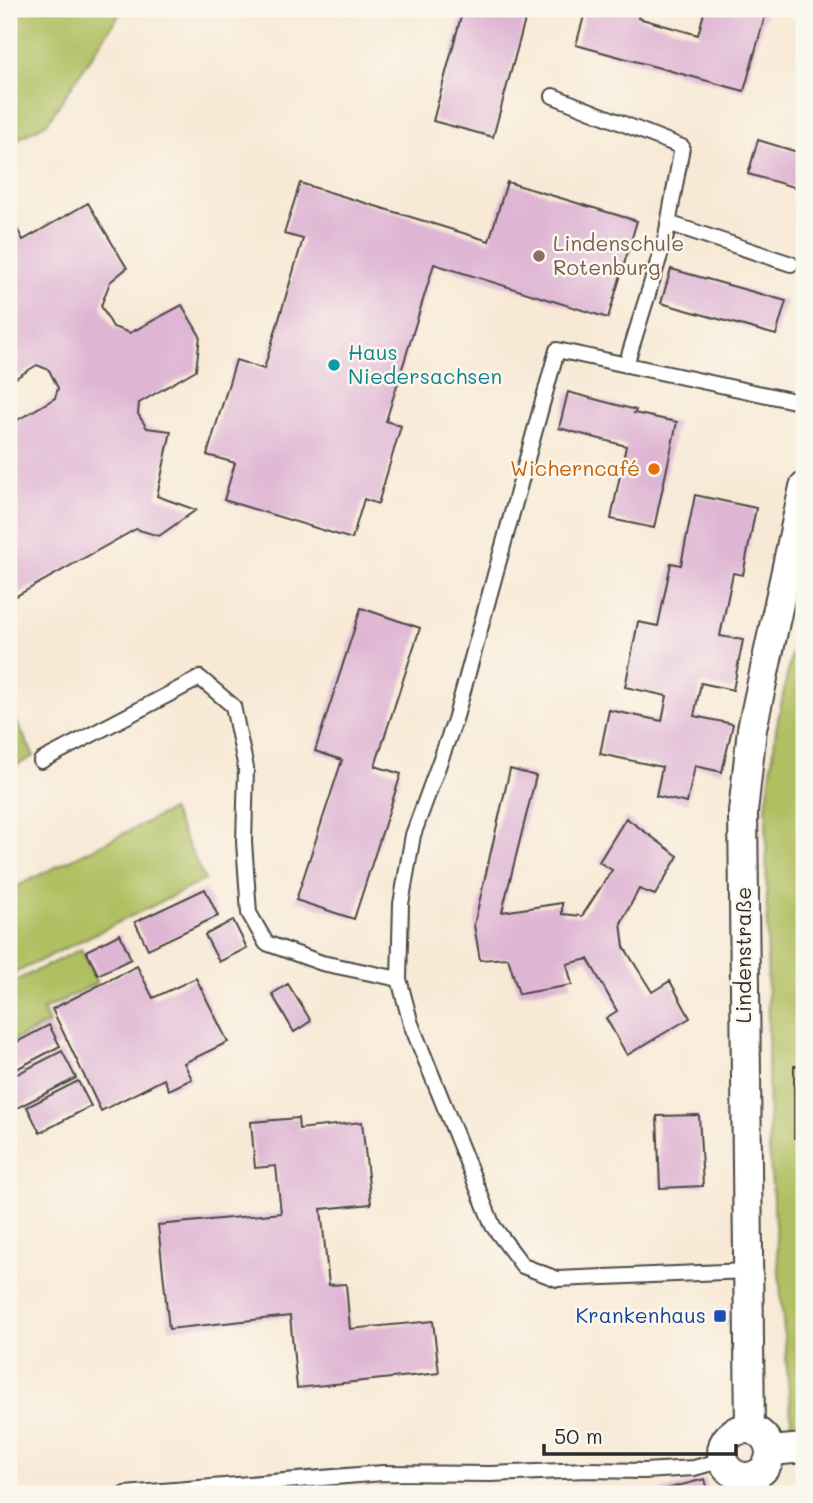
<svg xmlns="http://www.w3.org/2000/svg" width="813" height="1503" font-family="Mali,sans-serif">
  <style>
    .green { fill: #b0bf62; stroke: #6e7546; stroke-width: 2 }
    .building { fill: #dfb5d4 }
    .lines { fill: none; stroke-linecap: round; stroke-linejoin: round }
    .lane-casing { stroke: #4a4845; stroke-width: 18 }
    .street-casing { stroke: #4a4845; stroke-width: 32 }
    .lane { stroke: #fff; stroke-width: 14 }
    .street { stroke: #fff; stroke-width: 28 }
    .education-dot { fill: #8d6e63; stroke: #fbf7ec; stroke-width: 2.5 }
    .culture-dot { fill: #0f9aa8; stroke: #fbf7ec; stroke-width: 2.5 }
    .food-dot { fill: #e8710a; stroke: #fbf7ec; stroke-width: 2.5 }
    .transit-dot { fill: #1a4fb4; stroke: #fbf7ec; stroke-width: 2.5 }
    .labels { text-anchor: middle; stroke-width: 5; stroke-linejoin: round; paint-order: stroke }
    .education-label { font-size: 21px; fill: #785e54; stroke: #fbf7ec; text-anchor: start }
    .culture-label { font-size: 21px; fill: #0d838f; stroke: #fbf7ec; text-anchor: start }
    .food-label { font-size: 21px; fill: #c56008; stroke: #fbf7ec; text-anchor: end }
    .street-label { font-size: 21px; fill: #2b2b2b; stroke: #fbf7ec }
    .transit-label { font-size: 21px; fill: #164399; stroke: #fbf7ec; text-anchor: end }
  </style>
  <rect width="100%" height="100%" fill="#fbf7ec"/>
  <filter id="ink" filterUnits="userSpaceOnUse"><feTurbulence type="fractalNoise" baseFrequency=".0143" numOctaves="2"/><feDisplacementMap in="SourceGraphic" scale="14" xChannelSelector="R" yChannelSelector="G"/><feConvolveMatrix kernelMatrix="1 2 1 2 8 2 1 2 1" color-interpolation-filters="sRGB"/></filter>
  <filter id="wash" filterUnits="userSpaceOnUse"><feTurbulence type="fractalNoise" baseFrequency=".00686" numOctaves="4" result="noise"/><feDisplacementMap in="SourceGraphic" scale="28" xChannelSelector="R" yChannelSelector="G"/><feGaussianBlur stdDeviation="1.57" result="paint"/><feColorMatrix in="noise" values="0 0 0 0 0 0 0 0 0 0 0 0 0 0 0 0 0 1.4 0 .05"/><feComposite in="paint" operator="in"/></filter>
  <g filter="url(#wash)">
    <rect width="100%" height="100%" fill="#f8e9d6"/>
    <!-- green -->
    <path class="green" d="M 9,9 L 123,9 L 47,123 L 9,144 Z
      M 804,592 L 804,1429 L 792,1430 L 769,1149 L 766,808 L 776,730 Z
      M 9,707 L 34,756 L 18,764 L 9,780 Z
      M 171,810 L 205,880 L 9,976 L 9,890 Z
      M 81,949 L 97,983 L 43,1010 L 49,1023 L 9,1043 L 9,984 Z"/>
    <g id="blocks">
      <!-- building -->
      <path class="building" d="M 463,9 L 528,9 L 493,137 L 433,121 Z
        M 586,9 L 640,9 L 638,18 L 698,35 L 705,9 L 767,9 L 744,91 L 576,45 Z
        M 758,140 L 804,154 L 804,190 L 748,174 Z
        M 507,182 L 637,221 L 608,318 L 434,264 L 386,421 L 401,426 L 378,504 L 364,499 L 352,539 L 224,500 L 235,463 L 207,455 L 236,360 L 264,369 L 303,239 L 284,234 L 300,183 L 489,241 Z
        M 88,203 L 127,268 L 110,282 L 101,306 L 113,327 L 130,333 L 182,305 L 200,336 L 196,370 L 139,403 L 138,414 L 147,428 L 171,431 L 157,496 L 196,510 L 159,536 L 136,529 L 9,600 L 9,425 L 55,398 L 58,388 L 49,370 L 37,365 L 9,382 L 9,214 L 23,240 Z
        M 671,269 L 786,301 L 776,335 L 661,303 Z
        M 568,392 L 636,410 L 634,413 L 677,422 L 654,528 L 611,519 L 626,446 L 559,428 Z
        M 695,495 L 756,508 L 743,575 L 733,573 L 720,636 L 743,640 L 733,690 L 701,683 L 694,716 L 733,724 L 722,772 L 695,766 L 687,803 L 656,796 L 662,767 L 600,754 L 609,710 L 662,721 L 667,696 L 625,687 L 638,622 L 658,626 L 671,563 L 681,565 Z
        M 361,608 L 420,628 L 375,766 L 401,774 L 354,919 L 296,900 L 342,760 L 315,751 Z
        M 510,769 L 536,776 L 502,912 L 562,903 L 562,914 L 582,916 L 612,870 L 599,862 L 626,818 L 678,856 L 655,895 L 639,889 L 621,923 L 624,947 L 652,992 L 670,981 L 690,1018 L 627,1055 L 606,1018 L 617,1011 L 588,959 L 567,964 L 572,985 L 519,994 L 508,958 L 480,960 L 474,925 Z
        M 205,889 L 218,916 L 148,949 L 135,922 Z
        M 233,920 L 247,948 L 219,962 L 205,935 Z
        M 120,934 L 131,959 L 98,975 L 86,951 Z
        M 137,966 L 153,998 L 196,978 L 228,1042 L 184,1063 L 192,1079 L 169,1090 L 164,1079 L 101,1111 L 52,1009 Z
        M 288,984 L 311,1021 L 294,1032 L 272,994 Z
        M 49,1025 L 60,1046 L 9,1073 L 9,1046 Z
        M 62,1051 L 76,1078 L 15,1109 L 9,1098 L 9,1078 Z
        M 794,1066 L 804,1066 L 804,1138 L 794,1138 Z
        M 78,1081 L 91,1106 L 40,1133 L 27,1107 Z
        M 699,1115 L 703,1186 L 660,1188 L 657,1116 Z
        M 298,1118 L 299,1129 L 362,1122 L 371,1204 L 321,1209 L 329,1285 L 346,1284 L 350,1329 L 433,1321 L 439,1373 L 297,1388 L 290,1316 L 169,1329 L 158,1225 L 281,1213 L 276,1166 L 255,1168 L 251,1122 Z
        M 705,1479 L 709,1494 L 651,1494 L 650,1493 Z"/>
    </g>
  </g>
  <g filter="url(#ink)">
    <use href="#blocks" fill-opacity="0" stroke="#4a4845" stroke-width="2"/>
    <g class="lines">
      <defs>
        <path id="lane" d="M 553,96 L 682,147 L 666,236 L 626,365
          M 668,223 L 791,264
          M 41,761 L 200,678 L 233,706 L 246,768 L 244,842 L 249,913 L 266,943 L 322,963 L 399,979
          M 747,1271 L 557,1279 L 523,1266 L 493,1226 L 411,1024 L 399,979 L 401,904 L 413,835 L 455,720 L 557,350 L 804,403
          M 125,1494 L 383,1473 L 491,1474 L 586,1470 L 644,1471 L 694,1468 L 723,1460"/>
        <path id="street" d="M722 1453a24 24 0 1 1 48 0a24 24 0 1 1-48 0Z
          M 750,1429 L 743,812 L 752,729 L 804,487
          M 771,1451 L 804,1448"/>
      </defs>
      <!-- lane casing -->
      <use href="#lane" class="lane-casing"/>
      <!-- street casing -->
      <use href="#street" class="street-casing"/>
      <!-- lane -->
      <use href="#lane" class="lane"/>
      <!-- street -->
      <use href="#street" class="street"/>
    </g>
  </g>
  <!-- markers -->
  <circle class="education-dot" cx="539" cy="256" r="7"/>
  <circle class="culture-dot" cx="334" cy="365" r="7"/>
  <circle class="food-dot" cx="654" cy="469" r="7"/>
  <rect class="transit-dot" x="713" y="1309" width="14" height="14" rx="3.5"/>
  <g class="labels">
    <!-- education labels -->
    <g class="education-label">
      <text x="553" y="251">Lindenschule<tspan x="553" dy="24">Rotenburg</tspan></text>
    </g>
    <!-- culture labels -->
    <g class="culture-label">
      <text x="348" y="360">Haus<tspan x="348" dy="24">Niedersachsen</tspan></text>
    </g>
    <!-- food labels -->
    <g class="food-label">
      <text x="640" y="476">Wicherncafé</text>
    </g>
    <!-- street labels -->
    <g class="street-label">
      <text transform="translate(744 955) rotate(-90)" y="7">Lindenstraße</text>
    </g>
    <!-- transit labels -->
    <g class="transit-label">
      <text x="706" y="1323">Krankenhaus</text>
    </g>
  </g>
  <!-- margin -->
  <rect width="813" height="1503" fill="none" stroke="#fbf7ec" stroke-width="35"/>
  <!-- scale -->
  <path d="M544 1444v10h192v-10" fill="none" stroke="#2b2b2b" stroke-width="3.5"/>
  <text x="554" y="1444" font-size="21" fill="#2b2b2b" stroke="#fbf7ec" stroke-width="5" paint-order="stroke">50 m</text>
</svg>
